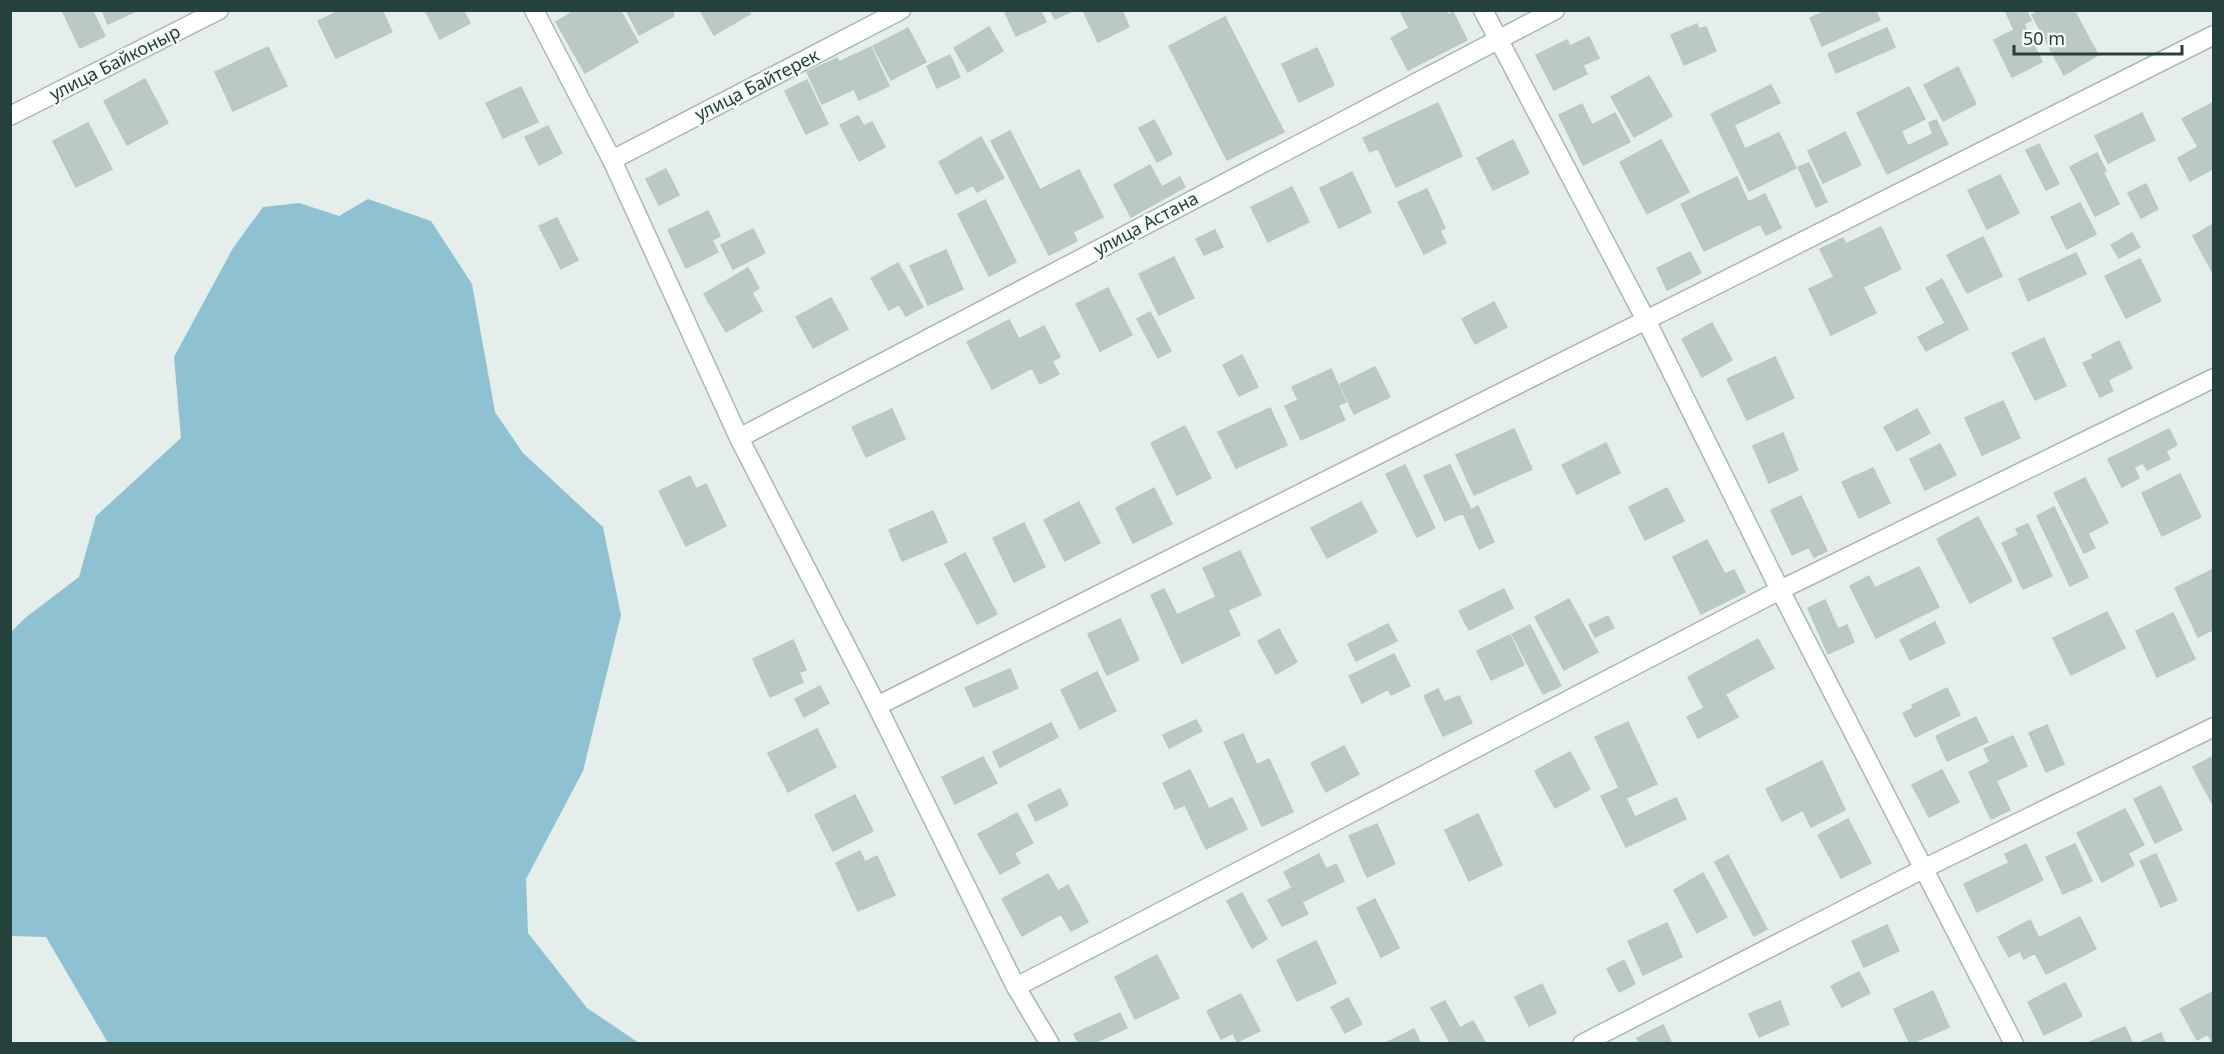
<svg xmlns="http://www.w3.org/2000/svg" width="2224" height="1054" font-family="'Noto Sans',sans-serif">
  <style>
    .water { fill: #8ec2d3 }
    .building { fill: #bbc9c5; stroke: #b8c8c3; stroke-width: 1.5 }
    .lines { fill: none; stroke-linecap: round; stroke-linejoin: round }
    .street-casing { stroke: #a8b7b3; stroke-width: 21 }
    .street { stroke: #fff; stroke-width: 18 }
    .labels { text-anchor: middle; stroke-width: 5; stroke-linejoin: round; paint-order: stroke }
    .street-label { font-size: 18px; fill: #24413c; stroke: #f6fbf9 }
  </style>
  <rect width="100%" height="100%" fill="#e6eeeb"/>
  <!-- water -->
  <path class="water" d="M 368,199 L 431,221 L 472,284 L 495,412 L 523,453 L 603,527 L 621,615 L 583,771 L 526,879 L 528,933 L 587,1008 L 639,1043 L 108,1043 L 46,937 L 11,936 L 11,632 L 25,618 L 79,577 L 96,516 L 181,438 L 174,357 L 233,248 L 263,207 L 299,203 L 339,216 Z"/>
  <!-- building -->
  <path class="building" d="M 62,10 L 92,10 L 105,36 L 80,48 Z
    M 102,10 L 138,10 L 108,24 Z
    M 341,10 L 382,10 L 392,32 L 336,58 L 318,21 Z
    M 425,10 L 463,10 L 470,23 L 440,39 Z
    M 576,10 L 620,10 L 638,42 L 585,73 L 556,22 Z
    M 626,10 L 672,10 L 674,16 L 639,35 Z
    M 700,10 L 747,10 L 750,14 L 714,35 Z
    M 1004,10 L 1040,10 L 1046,22 L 1016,36 Z
    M 1050,10 L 1071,10 L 1072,11 L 1055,19 Z
    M 1083,10 L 1122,10 L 1129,27 L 1098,42 Z
    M 1400,10 L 1446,10 L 1448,15 L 1453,12 L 1467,40 L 1408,70 L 1391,38 L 1409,28 Z
    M 1875,10 L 1880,20 L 1822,46 L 1810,18 L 1828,10 Z
    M 2005,10 L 2026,10 L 2031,20 L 2024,24 L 2042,62 L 2012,77 L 1994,40 L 2014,30 Z
    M 2041,10 L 2074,10 L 2098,55 L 2064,75 L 2032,15 Z
    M 1225,17 L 1284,132 L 1227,160 L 1169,46 Z
    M 1697,24 L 1699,29 L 1706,27 L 1716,51 L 1684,65 L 1671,35 Z
    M 989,27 L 1003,51 L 968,72 L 954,48 Z
    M 908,28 L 926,62 L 891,80 L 873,46 Z
    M 1887,28 L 1895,47 L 1836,73 L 1828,54 Z
    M 1589,37 L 1599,58 L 1583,65 L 1587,74 L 1554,90 L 1536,55 L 1567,40 L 1570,46 Z
    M 268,47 L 287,86 L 233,111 L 215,72 Z
    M 871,47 L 889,86 L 859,100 L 854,89 L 822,104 L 807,72 L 837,58 L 839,62 Z
    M 1317,48 L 1334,85 L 1299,102 L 1282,64 Z
    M 950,55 L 960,77 L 937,88 L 927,66 Z
    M 1958,67 L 1976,104 L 1943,121 L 1924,85 Z
    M 1649,76 L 1672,116 L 1634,137 L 1611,97 Z
    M 145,79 L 168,123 L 127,145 L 104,101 Z
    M 807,80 L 828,124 L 806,134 L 785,91 Z
    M 1771,85 L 1780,103 L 1734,125 L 1745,149 L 1779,133 L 1796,168 L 1749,191 L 1711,114 Z
    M 521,87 L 538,122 L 503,138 L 486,103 Z
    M 1909,87 L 1925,119 L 1901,131 L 1908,146 L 1933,134 L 1929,123 L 1936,120 L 1948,144 L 1887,174 L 1857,113 Z
    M 2214,102 L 2214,168 L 2190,181 L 2178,158 L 2198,147 L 2182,119 Z
    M 1438,103 L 1462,156 L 1396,187 L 1378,148 L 1370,152 L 1363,138 Z
    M 1582,104 L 1592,125 L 1615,113 L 1630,142 L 1583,165 L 1559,115 Z
    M 2142,113 L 2155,140 L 2108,163 L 2095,136 Z
    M 858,116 L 864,126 L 872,122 L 885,147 L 859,161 L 840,125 Z
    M 1154,120 L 1172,154 L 1157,162 L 1139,128 Z
    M 88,123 L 112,169 L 76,187 L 53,141 Z
    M 548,126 L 562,153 L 539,165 L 525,137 Z
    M 1010,131 L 1040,190 L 1079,170 L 1103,217 L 1073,232 L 1077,241 L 1049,255 L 991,141 Z
    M 1845,132 L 1861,165 L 1823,183 L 1808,151 Z
    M 981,137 L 1004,178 L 977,192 L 973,185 L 956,194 L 939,162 Z
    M 1513,140 L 1529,173 L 1493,190 L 1477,158 Z
    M 1661,140 L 1689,192 L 1647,214 L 1620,162 Z
    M 2039,144 L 2059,184 L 2046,190 L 2026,150 Z
    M 2097,153 L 2106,171 L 2103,172 L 2119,204 L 2095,216 L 2070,167 Z
    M 1809,163 L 1827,202 L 1816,207 L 1798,167 Z
    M 1150,165 L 1162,187 L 1180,177 L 1185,187 L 1131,217 L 1114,185 Z
    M 666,169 L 679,195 L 659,205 L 646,179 Z
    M 1352,172 L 1371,212 L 1339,228 L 1320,188 Z
    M 2000,175 L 2019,213 L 1987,229 L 1968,190 Z
    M 1737,177 L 1748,202 L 1765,194 L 1781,228 L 1766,235 L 1760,224 L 1704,251 L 1681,204 Z
    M 2146,184 L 2158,209 L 2141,218 L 2128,193 Z
    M 1292,187 L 1309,222 L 1268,242 L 1251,207 Z
    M 1427,189 L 1445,228 L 1440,231 L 1446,243 L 1424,254 L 1398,202 Z
    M 985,200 L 1016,262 L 989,276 L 958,214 Z
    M 2080,203 L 2096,234 L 2067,249 L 2051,217 Z
    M 708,211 L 720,236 L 712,240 L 718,252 L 686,268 L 668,230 Z
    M 557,218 L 578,260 L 561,269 L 539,226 Z
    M 2212,225 L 2214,228 L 2214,275 L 2193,236 Z
    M 1881,227 L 1901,269 L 1863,287 L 1876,313 L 1831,335 L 1809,289 L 1834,277 L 1820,249 L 1843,238 L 1846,244 Z
    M 753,229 L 765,253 L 733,269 L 721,245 Z
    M 1215,230 L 1223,247 L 1204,255 L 1196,239 Z
    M 2132,233 L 2140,247 L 2119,258 L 2111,245 Z
    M 1983,237 L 2002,276 L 1967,293 L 1947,255 Z
    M 946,250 L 963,289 L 928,305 L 910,266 Z
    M 1690,252 L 1701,273 L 1667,290 L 1657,268 Z
    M 2076,253 L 2086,274 L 2028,301 L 2019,279 Z
    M 1174,257 L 1194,298 L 1159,315 L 1139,274 Z
    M 2140,259 L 2161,301 L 2126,318 L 2105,276 Z
    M 898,263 L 923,307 L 906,316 L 899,304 L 889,310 L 871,278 Z
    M 748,268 L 759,288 L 752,293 L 762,311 L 726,332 L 704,294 Z
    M 1942,279 L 1968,329 L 1926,351 L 1918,337 L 1945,323 L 1926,288 Z
    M 1108,288 L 1132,335 L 1100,351 L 1076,304 Z
    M 831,298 L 848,329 L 813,348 L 796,317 Z
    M 1494,302 L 1507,327 L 1475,344 L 1462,319 Z
    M 1150,312 L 1171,351 L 1158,358 L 1137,319 Z
    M 1009,320 L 1019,339 L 1044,326 L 1060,357 L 1052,361 L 1059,374 L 1040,384 L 1032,368 L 992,389 L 967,342 Z
    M 1712,323 L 1732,360 L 1702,377 L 1682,339 Z
    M 2044,338 L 2066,386 L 2035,400 L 2012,353 Z
    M 2119,341 L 2132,368 L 2108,380 L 2113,391 L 2100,397 L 2083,363 L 2093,359 L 2092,355 Z
    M 1242,355 L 1258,387 L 1239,396 L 1223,365 Z
    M 1775,357 L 1794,398 L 1747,420 L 1727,379 Z
    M 1375,367 L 1390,397 L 1354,414 L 1340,384 Z
    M 1331,369 L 1346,402 L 1338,405 L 1345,420 L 1301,440 L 1285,406 L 1298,400 L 1292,387 Z
    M 2003,401 L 2020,438 L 1982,455 L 1965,418 Z
    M 1270,408 L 1287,445 L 1236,468 L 1218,432 Z
    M 892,409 L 905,439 L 866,457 L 852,427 Z
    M 1917,409 L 1930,433 L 1897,451 L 1884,427 Z
    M 1185,426 L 1211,478 L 1177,495 L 1151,443 Z
    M 1514,429 L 1532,469 L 1474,495 L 1456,455 Z
    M 2169,429 L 2177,445 L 2166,451 L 2170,459 L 2147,470 L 2143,463 L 2134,467 L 2139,478 L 2122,487 L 2108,459 Z
    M 1783,433 L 1798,470 L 1769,483 L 1753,446 Z
    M 1606,443 L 1620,473 L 1577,494 L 1562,465 Z
    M 1940,444 L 1956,475 L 1925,490 L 1910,459 Z
    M 1405,465 L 1435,528 L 1417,537 L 1386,474 Z
    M 1450,465 L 1471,510 L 1478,506 L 1494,542 L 1479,549 L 1463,513 L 1445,521 L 1424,476 Z
    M 1873,468 L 1890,503 L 1859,518 L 1842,482 Z
    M 2180,474 L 2201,517 L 2162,536 L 2142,493 Z
    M 690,476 L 696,489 L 706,484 L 726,526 L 686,546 L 659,491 Z
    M 2085,478 L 2108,523 L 2088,533 L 2095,548 L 2084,553 L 2054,493 Z
    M 1154,488 L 1172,524 L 1133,543 L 1116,508 Z
    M 1667,488 L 1684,521 L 1645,540 L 1629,507 Z
    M 1801,496 L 1827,551 L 1814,557 L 1809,547 L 1792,555 L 1771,510 Z
    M 1079,502 L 1100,543 L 1065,561 L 1044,520 Z
    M 1361,502 L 1377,532 L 1327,558 L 1311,528 Z
    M 2054,507 L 2088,577 L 2070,586 L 2037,516 Z
    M 933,511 L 947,542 L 902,561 L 889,530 Z
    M 1978,517 L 2012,581 L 1970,603 L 1937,539 Z
    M 1024,523 L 1045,567 L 1014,582 L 993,538 Z
    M 2028,524 L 2052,576 L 2023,589 L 2002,543 L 2019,535 L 2016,529 Z
    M 1707,540 L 1725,574 L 1734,570 L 1745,592 L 1701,614 L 1673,557 Z
    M 1240,551 L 1261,595 L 1228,610 L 1240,635 L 1182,663 L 1151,595 L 1164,589 L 1177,615 L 1216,597 L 1203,568 Z
    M 965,553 L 997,614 L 977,624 L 945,564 Z
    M 1919,567 L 1939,607 L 1876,638 L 1850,586 L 1869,576 L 1875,588 Z
    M 2214,569 L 2214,629 L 2198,637 L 2175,588 Z
    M 1504,589 L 1513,608 L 1469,630 L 1459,611 Z
    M 1569,599 L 1598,652 L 1564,670 L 1535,617 Z
    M 1825,600 L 1838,629 L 1847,625 L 1854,642 L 1828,654 L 1808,608 Z
    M 2107,612 L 2125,648 L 2071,675 L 2053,638 Z
    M 2173,613 L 2195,659 L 2157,677 L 2136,631 Z
    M 1608,616 L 1614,628 L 1595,637 L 1589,625 Z
    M 1120,619 L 1139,660 L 1107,675 L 1088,634 Z
    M 1935,622 L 1945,643 L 1910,660 L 1900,640 Z
    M 1388,624 L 1397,641 L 1356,661 L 1348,644 Z
    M 1530,625 L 1561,686 L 1543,694 L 1512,634 Z
    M 1279,629 L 1297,662 L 1276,674 L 1258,641 Z
    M 1510,635 L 1524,665 L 1491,680 L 1477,651 Z
    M 1758,639 L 1774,668 L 1725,694 L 1738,717 L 1698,738 L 1687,717 L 1704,708 L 1688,677 Z
    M 793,640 L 806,670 L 799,672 L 803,682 L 770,697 L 753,659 Z
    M 1394,654 L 1410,686 L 1391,695 L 1388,689 L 1362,703 L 1349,676 Z
    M 1010,669 L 1018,688 L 974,707 L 965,688 Z
    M 1097,672 L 1116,711 L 1080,729 L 1061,690 Z
    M 820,686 L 829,703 L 804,717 L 795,699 Z
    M 1947,688 L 1960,715 L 1915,737 L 1903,713 L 1914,708 L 1912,705 Z
    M 1438,689 L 1444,702 L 1459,696 L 1472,723 L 1443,736 L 1424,696 Z
    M 1976,717 L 1988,742 L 1947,761 L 1936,736 Z
    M 1196,720 L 1202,731 L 1169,748 L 1163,735 Z
    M 1628,722 L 1657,784 L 1626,798 L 1635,817 L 1676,798 L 1686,819 L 1626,847 L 1601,796 L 1619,788 L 1595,737 Z
    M 1051,723 L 1058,737 L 1000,767 L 993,752 Z
    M 2047,725 L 2064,764 L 2046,772 L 2029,733 Z
    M 817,729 L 836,767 L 788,792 L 768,753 Z
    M 1243,734 L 1257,765 L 1269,759 L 1293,812 L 1262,826 L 1224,742 Z
    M 2013,736 L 2027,766 L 1996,781 L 2010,810 L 1991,819 L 1969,772 L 1990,762 L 1984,749 Z
    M 1344,746 L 1359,774 L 1326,792 L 1311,763 Z
    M 1570,752 L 1590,789 L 1555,808 L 1535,771 Z
    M 2214,756 L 2214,807 L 2193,767 Z
    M 983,757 L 997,783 L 955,804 L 942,777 Z
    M 1822,761 L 1845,810 L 1811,827 L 1803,810 L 1782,821 L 1766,789 Z
    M 1190,770 L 1209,809 L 1232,798 L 1247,829 L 1206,849 L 1185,805 L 1175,809 L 1163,783 Z
    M 1942,770 L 1959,802 L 1929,817 L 1912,785 Z
    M 2161,786 L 2182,830 L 2155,843 L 2134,799 Z
    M 1060,789 L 1068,805 L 1036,821 L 1028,805 Z
    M 855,795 L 873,831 L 833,851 L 815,815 Z
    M 2125,809 L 2144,845 L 2128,853 L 2134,865 L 2102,882 L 2077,833 Z
    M 1017,813 L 1033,843 L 1014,853 L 1020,863 L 1000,874 L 978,834 Z
    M 1478,814 L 1502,865 L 1469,881 L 1445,830 Z
    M 1848,819 L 1871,863 L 1841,878 L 1818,835 Z
    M 1377,824 L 1395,864 L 1367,877 L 1349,836 Z
    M 2026,844 L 2043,880 L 1977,912 L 1964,884 L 2009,863 L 2005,854 Z
    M 2075,844 L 2092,881 L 2063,894 L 2046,857 Z
    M 860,851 L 865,862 L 877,856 L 895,895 L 858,911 L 836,863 Z
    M 1319,854 L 1326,869 L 1336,864 L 1344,881 L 1302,902 L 1308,914 L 1282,926 L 1268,900 L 1292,888 L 1284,872 Z
    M 2156,854 L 2177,900 L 2161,907 L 2140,861 Z
    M 1728,855 L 1767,929 L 1754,936 L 1715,862 Z
    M 1703,873 L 1727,917 L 1697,933 L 1674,890 Z
    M 1048,874 L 1058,891 L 1068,885 L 1088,922 L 1071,931 L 1061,914 L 1022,936 L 1002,899 Z
    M 1242,893 L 1267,939 L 1252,948 L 1227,901 Z
    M 1375,899 L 1399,948 L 1381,957 L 1357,908 Z
    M 2080,917 L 2096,949 L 2046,974 L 2035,953 L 2024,959 L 2020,951 L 2009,957 L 1998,937 L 2030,920 L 2039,938 Z
    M 1667,923 L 1682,957 L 1643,975 L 1628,941 Z
    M 1887,925 L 1899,951 L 1864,967 L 1852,941 Z
    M 1316,941 L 1336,983 L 1297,1001 L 1277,960 Z
    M 1157,955 L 1179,998 L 1135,1019 L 1115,977 Z
    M 1624,960 L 1635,984 L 1619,992 L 1607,969 Z
    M 1859,972 L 1870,993 L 1842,1007 L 1831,986 Z
    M 2065,983 L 2082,1016 L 2044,1035 L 2028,1002 Z
    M 1542,984 L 1556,1013 L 1529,1026 L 1515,997 Z
    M 1933,991 L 1949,1027 L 1910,1044 L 1894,1009 Z
    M 2214,991 L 2214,1044 L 2213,1044 L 2208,1034 L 2197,1040 L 2180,1009 Z
    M 1241,994 L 1260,1031 L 1237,1042 L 1233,1033 L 1221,1039 L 1207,1011 Z
    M 1348,998 L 1362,1024 L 1345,1033 L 1331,1007 Z
    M 1445,1001 L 1460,1028 L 1473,1021 L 1486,1044 L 1451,1044 L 1431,1008 Z
    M 1780,1001 L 1789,1024 L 1759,1037 L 1749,1014 Z
    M 1120,1013 L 1127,1028 L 1092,1044 L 1079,1044 L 1074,1034 Z
    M 1663,1025 L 1672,1044 L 1640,1044 L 1637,1038 Z
    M 2125,1027 L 2133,1044 L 2088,1043 Z
    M 1414,1029 L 1421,1044 L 1384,1044 Z
    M 2161,1033 L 2165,1044 L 2137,1044 Z"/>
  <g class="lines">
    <defs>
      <path id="street" d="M 534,10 L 612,160 L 739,438 L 877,706 L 1016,987 L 1050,1044
        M 1483,10 L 1646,320 L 1780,590 L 2014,1044
        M 10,116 L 219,10
        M 612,160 L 901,10
        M 739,438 L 1555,10
        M 877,706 L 2214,35
        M 1016,987 L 1780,590 L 2214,378
        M 1582,1044 L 1925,868 L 2214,727"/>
    </defs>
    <!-- street casing -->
    <use href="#street" class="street-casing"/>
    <!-- street -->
    <use href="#street" class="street"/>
  </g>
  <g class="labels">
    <!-- street labels -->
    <g class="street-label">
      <text transform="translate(115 63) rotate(-27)" y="6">улица Байконыр</text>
      <text transform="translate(757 85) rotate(-27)" y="6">улица Байтерек</text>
      <text transform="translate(1146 224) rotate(-28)" y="6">улица Астана</text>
    </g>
  </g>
  <!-- border -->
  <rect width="2224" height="1054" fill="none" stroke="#24413c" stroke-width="24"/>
  <!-- scale -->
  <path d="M2014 45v9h168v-9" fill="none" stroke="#24413c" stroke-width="3"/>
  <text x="2023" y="45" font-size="18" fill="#24413c" stroke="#f6fbf9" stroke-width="4.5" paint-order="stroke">50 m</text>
</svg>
